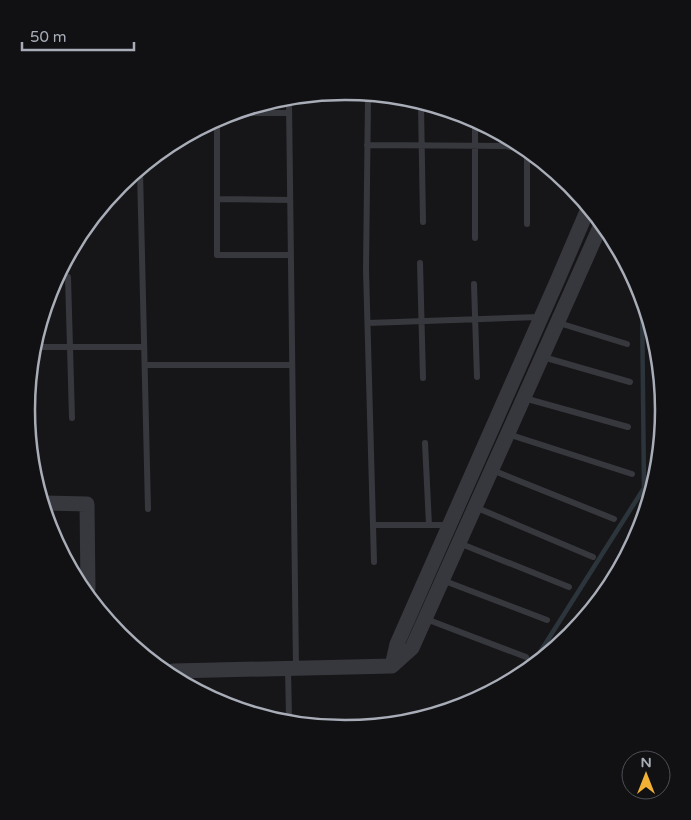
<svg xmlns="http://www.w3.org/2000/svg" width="691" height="820" font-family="'Varela Round',sans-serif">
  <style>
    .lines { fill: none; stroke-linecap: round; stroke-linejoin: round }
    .stream { stroke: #2c353c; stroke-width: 4.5 }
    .service { stroke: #37383d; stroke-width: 6 }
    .tertiary { stroke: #37383d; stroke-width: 15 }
    .rim { fill: none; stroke: #a8adb8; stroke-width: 2.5 }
  </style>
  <rect width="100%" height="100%" fill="#161618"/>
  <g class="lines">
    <!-- stream -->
    <path class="stream" d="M 535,660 L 644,488 L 642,298"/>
    <!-- service -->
    <path class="service" d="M 368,98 L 366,270 L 374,562
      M 289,102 L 296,668
      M 421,106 L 423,222
      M 236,113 L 289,113
      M 217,119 L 217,255 L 291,255
      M 475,120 L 475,238
      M 367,145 L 506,146 L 519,149
      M 527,155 L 527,224
      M 140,171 L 148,509
      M 217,199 L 290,200
      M 420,263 L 423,378
      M 68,277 L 72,418
      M 474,284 L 477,377
      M 368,323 L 540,317
      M 559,323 L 627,344
      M 39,347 L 144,347
      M 543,357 L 630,382
      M 145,365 L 292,365
      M 524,398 L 628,427
      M 508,434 L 632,474
      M 425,443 L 429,525
      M 492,470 L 614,519
      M 475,507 L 593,557
      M 373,525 L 448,525
      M 459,543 L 569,587
      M 442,580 L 547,620
      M 426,619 L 526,657
      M 288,669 L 289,718"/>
    <!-- tertiary -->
    <path class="tertiary" d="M 45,503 L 87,504 L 88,589
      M 392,666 L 397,644 L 558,279 L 588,209
      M 173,671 L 392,666 L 412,648 L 600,227"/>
  </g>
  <!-- crop -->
  <path d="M0 0H691V820H0ZM35 410a310 310 0 1 1 620 0a310 310 0 1 1-620 0Z" fill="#111113" fill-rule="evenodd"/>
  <path class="rim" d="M35 410a310 310 0 1 1 620 0a310 310 0 1 1-620 0Z"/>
  <!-- north arrow -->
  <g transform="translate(646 775)"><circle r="24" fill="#111113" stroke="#4d4f55"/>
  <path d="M0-4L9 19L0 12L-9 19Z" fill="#f2b134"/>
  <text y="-8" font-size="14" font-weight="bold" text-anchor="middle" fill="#a8adb8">N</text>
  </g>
  <!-- scale -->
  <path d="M22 42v8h112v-8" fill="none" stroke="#a8adb8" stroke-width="2.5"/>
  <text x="30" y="42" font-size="15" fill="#a8adb8" stroke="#111113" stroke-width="4" paint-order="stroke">50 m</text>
</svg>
